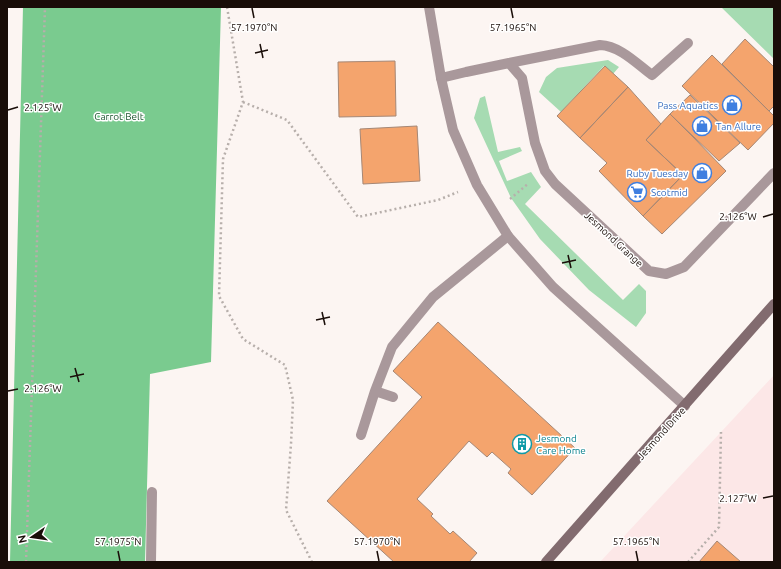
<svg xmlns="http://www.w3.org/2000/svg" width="781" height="569" font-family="Ubuntu,sans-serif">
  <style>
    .education { fill: #fce7e7 }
    .green { fill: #a6dbb2 }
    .forest { fill: #7acb8f }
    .building { fill: #f4a46d; stroke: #a58775 }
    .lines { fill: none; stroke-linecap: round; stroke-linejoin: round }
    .path { stroke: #b7afab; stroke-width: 2.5; stroke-dasharray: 2 3; stroke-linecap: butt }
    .lane { stroke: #a9989b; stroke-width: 10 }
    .street { stroke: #a9989b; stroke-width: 10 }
    .secondary { stroke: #826b6f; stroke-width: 10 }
    .ticks { fill: none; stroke: #190d08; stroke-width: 1.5 }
    .labels { text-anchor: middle; stroke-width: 3; stroke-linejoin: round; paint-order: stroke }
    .shop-label { font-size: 10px; fill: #366cbe; stroke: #fff; text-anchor: end }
    .park-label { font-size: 10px; fill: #18532c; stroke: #fff }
    .street-label { font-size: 10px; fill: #190d08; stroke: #fff }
    .culture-label { font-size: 10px; fill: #0d838f; stroke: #fff; text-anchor: start }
    .ticks-label { font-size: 10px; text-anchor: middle; fill: #190d08; stroke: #fff; stroke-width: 3; stroke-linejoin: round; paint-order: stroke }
  </style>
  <rect width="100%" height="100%" fill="#fcf5f2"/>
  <!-- education -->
  <path class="education" d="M 774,375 L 774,562 L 600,562 L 721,432 Z"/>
  <!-- green -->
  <path class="green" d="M 721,7 L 774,7 L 774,59 Z
    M 608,60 L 619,67 L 613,74 L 604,66 L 561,112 L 539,92 L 546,77 L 557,68 Z
    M 485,96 L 498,152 L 520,147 L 522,151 L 499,161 L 507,181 L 531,172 L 541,187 L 525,204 L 623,300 L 639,284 L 646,291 L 646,313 L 636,327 L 589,290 L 540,239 L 511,198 L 474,118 L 480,98 Z"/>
  <!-- forest -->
  <path class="forest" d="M 23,7 L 221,7 L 211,362 L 150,374 L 145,562 L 10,562 Z"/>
  <!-- building -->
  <path class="building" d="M 745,39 L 774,67 L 774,106 L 769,111 L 722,64 Z
    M 712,55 L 774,116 L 774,123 L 748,150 L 682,86 Z
    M 395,61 L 396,116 L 339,117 L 338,62 Z
    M 605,66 L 628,87 L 580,138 L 557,116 Z
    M 628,87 L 661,124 L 646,140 L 683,175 L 643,216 L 599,171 L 607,163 L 580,138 Z
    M 690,95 L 740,143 L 719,161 L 670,114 Z
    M 670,114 L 693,137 L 726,171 L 662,234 L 643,216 L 683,175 L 646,140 Z
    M 417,126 L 420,181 L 363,184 L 360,129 Z
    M 438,322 L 575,448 L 532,495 L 508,473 L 511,469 L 492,452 L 487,457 L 469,441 L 417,499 L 433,514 L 431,516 L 450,534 L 453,531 L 477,553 L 469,562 L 394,562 L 327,501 L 422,397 L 393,371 Z
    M 717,541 L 741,562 L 699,562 Z"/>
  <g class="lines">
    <!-- path -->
    <path class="path" d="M 227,7 L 243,102 L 223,159 L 219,296 L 243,339 L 285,365 L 293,400 L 291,444 L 286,510 L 312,562
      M 243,102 L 287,120 L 358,217 L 438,200 L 458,192
      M 510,199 L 529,183
      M 26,562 L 45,7
      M 688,562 L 719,527 L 721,432"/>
    <!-- lane -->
    <path class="lane" d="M 509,63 L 600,45 C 620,46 636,63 652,75 L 688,43
      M 441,78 L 466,72 L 509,63 L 522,78 L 535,143 L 545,171 L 555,184 L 649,271 L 666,274 L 684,267 L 774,173
      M 375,391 L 393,397
      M 361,435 L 375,391 L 392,347 L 433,297 L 508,236
      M 151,562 L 152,492"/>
    <!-- street -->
    <path class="street" d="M 429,7 L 441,78 L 453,130 L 477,185 L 508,236 L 553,287 L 685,406"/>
    <!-- secondary -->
    <path class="secondary" d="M 546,562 L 774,304"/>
  </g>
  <!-- ticks -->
  <path class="ticks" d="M 252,8 L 254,18M 511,8 L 513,18M 260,44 L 263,58M 255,53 L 268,50M 8,110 L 18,107M 763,217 L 773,214M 568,255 L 571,268M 562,263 L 576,260M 322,312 L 325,325M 316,320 L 330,317M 75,368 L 79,382M 70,377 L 84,374M 8,391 L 18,389M 763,498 L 773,496M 118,551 L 120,561M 377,551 L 379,561M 636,551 L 638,561"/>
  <!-- icons -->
  <defs>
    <symbol id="shop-ring" viewBox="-11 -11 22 22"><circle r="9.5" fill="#fff" stroke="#3f7fe0" stroke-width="1.5"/><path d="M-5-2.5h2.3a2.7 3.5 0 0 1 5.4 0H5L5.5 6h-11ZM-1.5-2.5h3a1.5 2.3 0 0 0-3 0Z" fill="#3f7fe0"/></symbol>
    <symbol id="supermarket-ring" viewBox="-11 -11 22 22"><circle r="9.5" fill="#fff" stroke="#3f7fe0" stroke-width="1.5"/><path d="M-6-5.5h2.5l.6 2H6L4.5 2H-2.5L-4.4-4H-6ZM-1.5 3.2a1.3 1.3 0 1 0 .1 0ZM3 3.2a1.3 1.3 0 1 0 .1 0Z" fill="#3f7fe0"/></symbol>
    <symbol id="building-ring" viewBox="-11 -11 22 22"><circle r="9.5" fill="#fff" stroke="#0f9aa8" stroke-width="1.5"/><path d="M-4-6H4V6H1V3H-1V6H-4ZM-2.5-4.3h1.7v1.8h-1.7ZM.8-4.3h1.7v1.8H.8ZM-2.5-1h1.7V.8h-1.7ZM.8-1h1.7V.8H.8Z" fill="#0f9aa8"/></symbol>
  </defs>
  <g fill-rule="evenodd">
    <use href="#shop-ring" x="721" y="94" width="22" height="22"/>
    <use href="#shop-ring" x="691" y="115" width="22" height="22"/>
    <use href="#shop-ring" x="691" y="162" width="22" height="22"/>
    <use href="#supermarket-ring" x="626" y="181" width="22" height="22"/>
    <use href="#building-ring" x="511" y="433" width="22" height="22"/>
  </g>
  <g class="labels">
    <!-- shop labels -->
    <g class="shop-label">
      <text x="718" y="109">Pass Aquatics</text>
      <text x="716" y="130" text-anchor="start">Tan Allure</text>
      <text x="688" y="177">Ruby Tuesday</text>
      <text x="651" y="196" text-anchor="start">Scotmid</text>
    </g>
    <!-- park labels -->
    <g class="park-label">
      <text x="119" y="120">Carrot Belt</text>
    </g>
    <!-- street labels -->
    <g class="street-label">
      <text transform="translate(614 239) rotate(43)" y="4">Jesmond Grange</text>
      <text transform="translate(661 433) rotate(-48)" y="4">Jesmond Drive</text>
    </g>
    <!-- culture labels -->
    <g class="culture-label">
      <text x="536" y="442">Jesmond<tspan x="536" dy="12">Care Home</tspan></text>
    </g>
  </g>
  <g class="ticks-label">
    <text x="254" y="31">57.1970°N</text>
    <text x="513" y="31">57.1965°N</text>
    <text x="43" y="111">2.125°W</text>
    <text x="738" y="220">2.126°W</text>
    <text x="43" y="392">2.126°W</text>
    <text x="738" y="502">2.127°W</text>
    <text x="118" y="545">57.1975°N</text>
    <text x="377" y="545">57.1970°N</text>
    <text x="636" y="545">57.1965°N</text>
  </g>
  <!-- border -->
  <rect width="781" height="569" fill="none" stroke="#190d08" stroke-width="16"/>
  <!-- north arrow -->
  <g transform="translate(32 537) rotate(257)" stroke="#ffffff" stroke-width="3" paint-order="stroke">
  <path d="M0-3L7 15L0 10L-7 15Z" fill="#190d08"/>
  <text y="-6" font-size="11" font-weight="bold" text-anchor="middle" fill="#190d08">N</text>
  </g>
</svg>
